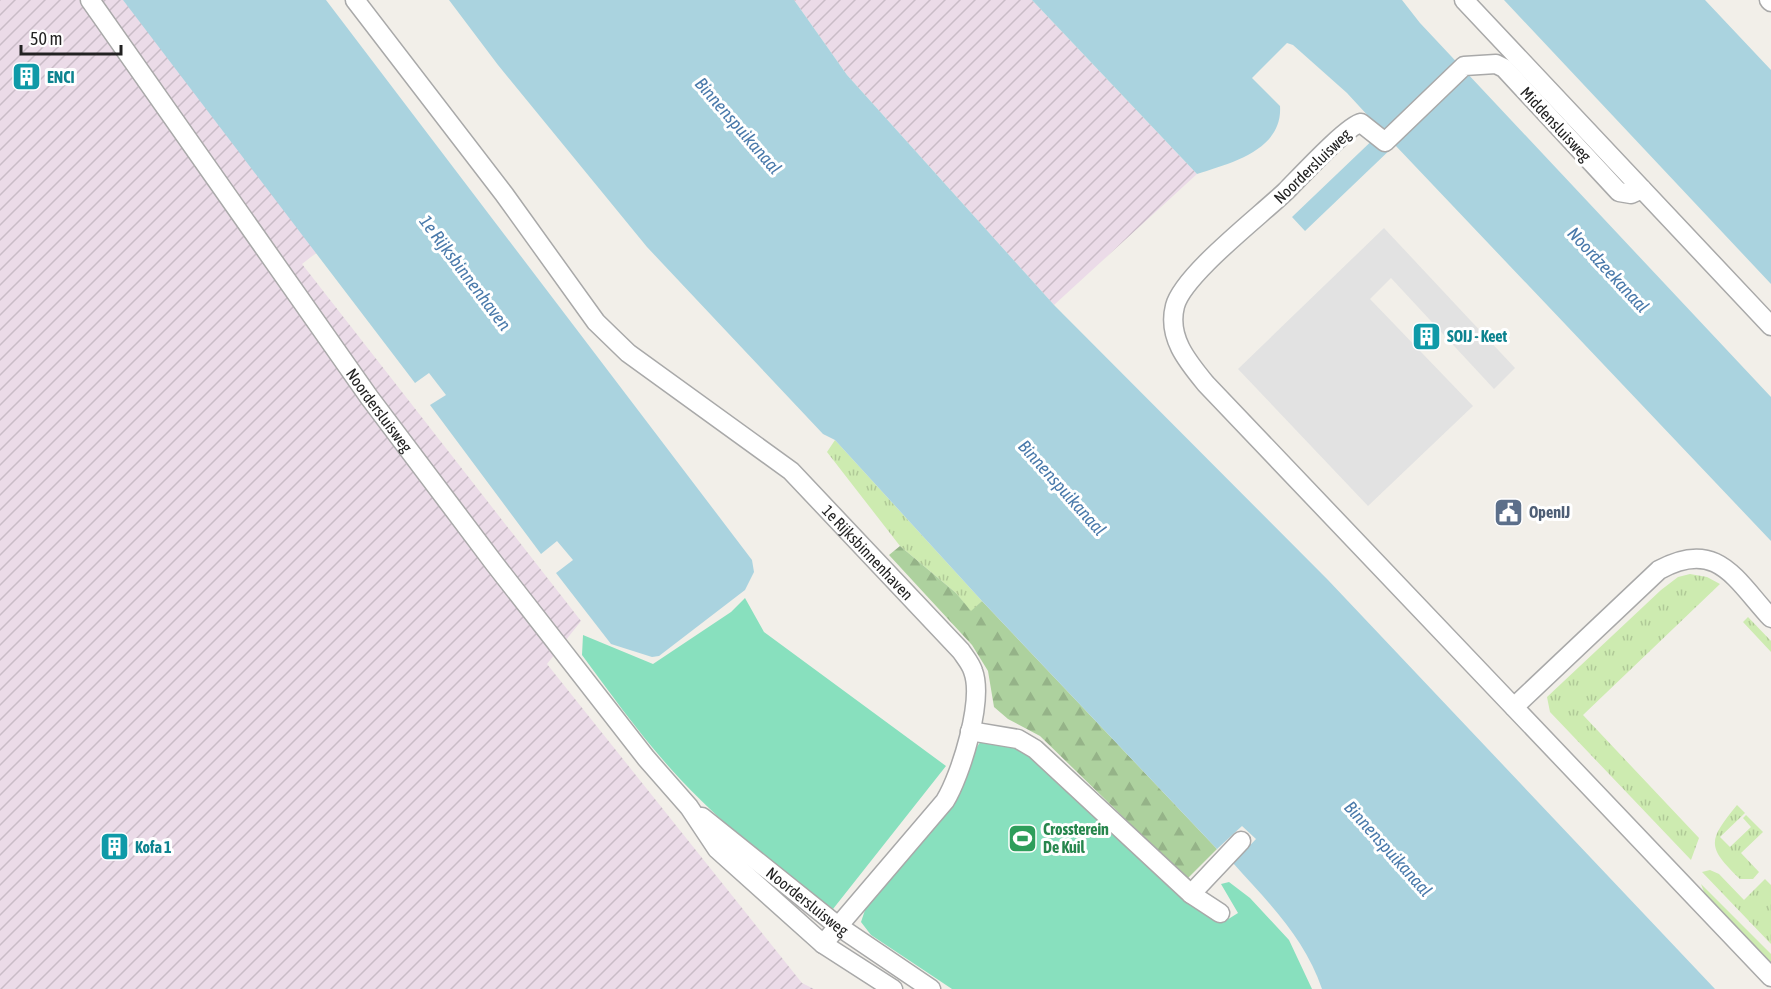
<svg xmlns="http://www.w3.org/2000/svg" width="1771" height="989" font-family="'Asap Condensed',sans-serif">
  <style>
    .industrial { fill: url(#industrial-furrows) }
    .grass { fill: url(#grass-tufts) }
    .forest { fill: url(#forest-firs) }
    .pitch { fill: #88e0be }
    .parking { fill: #e2e2e2 }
    .water { fill: #aad3df }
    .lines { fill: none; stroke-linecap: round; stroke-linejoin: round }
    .minor-casing { stroke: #a9a9a9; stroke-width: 21 }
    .minor { stroke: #fff; stroke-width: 18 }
    .labels { text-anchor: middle; stroke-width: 6; stroke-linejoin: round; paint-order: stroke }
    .culture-label { font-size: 16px; font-weight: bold; fill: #0d838f; stroke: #fff; text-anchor: start }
    .street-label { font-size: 16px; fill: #222; stroke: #fff }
    .service-label { font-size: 16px; font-weight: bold; fill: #4e5e75; stroke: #fff; text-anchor: start }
    .leisure-label { font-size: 16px; font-weight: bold; fill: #27864d; stroke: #fff; text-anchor: start }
    .water-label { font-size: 18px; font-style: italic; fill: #4a7aab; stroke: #fff }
  </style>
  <defs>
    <pattern id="industrial-furrows" width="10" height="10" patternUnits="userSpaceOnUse" patternTransform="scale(1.5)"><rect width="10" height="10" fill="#ebdbe8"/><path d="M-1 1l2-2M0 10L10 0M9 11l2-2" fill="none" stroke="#c9bcc7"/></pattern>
    <pattern id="grass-tufts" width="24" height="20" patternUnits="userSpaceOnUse" patternTransform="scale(1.5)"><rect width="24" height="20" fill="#cdebb0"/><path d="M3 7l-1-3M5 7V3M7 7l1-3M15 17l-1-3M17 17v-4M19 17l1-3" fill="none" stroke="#b0c997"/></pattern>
    <pattern id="forest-firs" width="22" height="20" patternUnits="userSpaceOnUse" patternTransform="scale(1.5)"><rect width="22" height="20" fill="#add19e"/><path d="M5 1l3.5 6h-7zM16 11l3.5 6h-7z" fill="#95b388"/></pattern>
  </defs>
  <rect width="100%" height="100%" fill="#f2efe9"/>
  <!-- industrial -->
  <path class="industrial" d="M 0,0 L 157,0 L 334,239 L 302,264 L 581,621 L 547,664 L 802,983 L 814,989 L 0,989 Z
    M 794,0 L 1032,0 L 1197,174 L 1054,305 L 847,75 Z"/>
  <!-- grass -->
  <path class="grass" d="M 835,440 L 982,601 L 971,612 L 956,593 L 900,546 L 827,452 Z
    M 1690,574 L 1707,577 L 1720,584 L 1583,715 L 1699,838 L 1691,860 L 1550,712 L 1547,697 L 1661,590 L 1678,577 Z
    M 1748,617 L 1771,641 L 1771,652 L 1743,622 Z
    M 1737,805 L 1745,813 L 1720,837 L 1730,847 L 1751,827 L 1743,818 L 1746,815 L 1763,832 L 1741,853 L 1759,872 L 1753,879 L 1740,879 C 1706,846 1708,841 1737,805 Z
    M 1710,870 L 1719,874 L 1744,900 L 1765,879 L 1771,885 L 1771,944 L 1702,872 Z
    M 1701,884 L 1771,954 L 1771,972 L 1710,908 Z"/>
  <!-- forest -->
  <path class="forest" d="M 900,546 L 956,593 L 971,611 L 982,601 L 1217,849 L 1187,879 L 1040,736 L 1008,719 L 994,707 L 988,671 L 972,645 L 889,555 Z"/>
  <!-- pitch -->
  <path class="pitch" d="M 745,598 L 764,632 L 946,766 L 833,909 C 775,866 717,821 670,768 C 638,732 610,693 582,655 L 583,635 L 653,664 L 731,612 Z
    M 981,741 L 1015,743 L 1198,909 L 1222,923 L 1238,913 L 1221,884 L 1229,882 L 1250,898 L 1289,940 L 1312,989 L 952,989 L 871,935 L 861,922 L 866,907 Z"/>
  <!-- parking -->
  <path class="parking" d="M 1384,228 L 1515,368 L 1494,389 L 1391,278 L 1370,299 L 1473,406 L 1368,506 L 1238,369 Z"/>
  <!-- water -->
  <path class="water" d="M 123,0 L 326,0 L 752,560 L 754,572 L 745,590 L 659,656 L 652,657 L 611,644 L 556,573 L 573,560 L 557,541 L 541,554 L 430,405 L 446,395 L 429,373 L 415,383 Z
    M 449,0 L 794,0 L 847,75 L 1054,305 L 1328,580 L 1715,989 L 1322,989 C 1305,938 1268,902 1233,863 L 1256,839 L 1242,826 L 1217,849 L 982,601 L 835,440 L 823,434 L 647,247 L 498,65 Z
    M 1032,0 L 1402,0 L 1420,23 L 1771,397 L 1771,541 L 1395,145 L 1305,231 L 1292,217 L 1382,131 L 1347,93 L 1293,45 L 1287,43 L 1252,78 L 1280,106 C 1283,150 1231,163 1197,174 Z
    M 1504,0 L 1705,0 L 1771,70 L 1771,284 Z"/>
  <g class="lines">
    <defs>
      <g id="minor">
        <path id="s1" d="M 90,0 L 369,397 L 494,563 L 646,758 L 689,807 L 717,849 L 823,944 L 893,989"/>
        <path id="s2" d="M 355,0 L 504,194 L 596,322 L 628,353 L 791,471 L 961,651 C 965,657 971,664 973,671 C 984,700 961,775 945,801 L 823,944"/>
        <path d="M 1464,0 L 1771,326"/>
        <path d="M 1769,0 L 1771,2"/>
        <path d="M 1642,189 L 1631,194 L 1619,192 L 1504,68 L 1496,64 L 1464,66 L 1385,142 L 1361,123 C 1348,125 1299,178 1286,191 C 1260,216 1183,275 1175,306 C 1167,337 1187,361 1206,384 L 1771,977"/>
        <path d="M 1514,707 L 1659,570 C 1717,538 1735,579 1771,618"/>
        <path d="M 970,731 L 1018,739 L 1035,749 L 1191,894 L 1220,913"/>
        <path id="s3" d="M 702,817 L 838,926 L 931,989"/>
        <path d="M 1191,894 L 1241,841"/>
      </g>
    </defs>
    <!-- minor casing -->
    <use href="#minor" class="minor-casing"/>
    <!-- minor -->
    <use href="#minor" class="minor"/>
  </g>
  <!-- icons -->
  <defs>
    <symbol id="building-square" viewBox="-11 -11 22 22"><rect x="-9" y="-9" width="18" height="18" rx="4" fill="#0f9aa8" stroke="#fff"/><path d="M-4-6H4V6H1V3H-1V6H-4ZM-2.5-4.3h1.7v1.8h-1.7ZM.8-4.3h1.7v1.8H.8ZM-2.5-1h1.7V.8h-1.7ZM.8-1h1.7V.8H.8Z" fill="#fff"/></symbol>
    <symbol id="civic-square" viewBox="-11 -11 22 22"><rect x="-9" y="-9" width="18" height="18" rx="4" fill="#5c6f8a" stroke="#fff"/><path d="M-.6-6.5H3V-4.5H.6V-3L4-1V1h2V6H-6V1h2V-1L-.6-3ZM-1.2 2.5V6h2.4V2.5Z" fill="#fff"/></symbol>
    <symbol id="stadium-square" viewBox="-11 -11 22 22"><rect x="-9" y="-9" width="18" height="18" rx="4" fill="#2e9e5b" stroke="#fff"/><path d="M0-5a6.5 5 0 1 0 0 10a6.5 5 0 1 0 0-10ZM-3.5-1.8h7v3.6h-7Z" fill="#fff"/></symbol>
  </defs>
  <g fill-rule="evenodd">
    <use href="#building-square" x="10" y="60" width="33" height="33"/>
    <use href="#building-square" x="1410" y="320" width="33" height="33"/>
    <use href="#civic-square" x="1492" y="496" width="33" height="33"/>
    <use href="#stadium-square" x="1006" y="822" width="33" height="33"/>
    <use href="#building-square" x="98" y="830" width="33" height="33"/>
  </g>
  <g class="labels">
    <!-- culture labels -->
    <g class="culture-label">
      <text x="47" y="83">ENCI</text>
      <text x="1447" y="342">SOIJ - Keet</text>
      <text x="135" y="853">Kofa 1</text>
    </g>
    <!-- street labels -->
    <g class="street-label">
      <text transform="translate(1556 124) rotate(47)" y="6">Middensluisweg</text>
      <text transform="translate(1312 166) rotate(-44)" y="6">Noordersluisweg</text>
      <text dy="6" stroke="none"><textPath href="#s1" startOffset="502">Noordersluisweg</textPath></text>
      <text dy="6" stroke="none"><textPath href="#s2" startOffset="760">1e Rijksbinnenhaven</textPath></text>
      <text dy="6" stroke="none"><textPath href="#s3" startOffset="135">Noordersluisweg</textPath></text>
    </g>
    <!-- service labels -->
    <g class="service-label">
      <text x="1529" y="518">OpenIJ</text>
    </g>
    <!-- leisure labels -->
    <g class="leisure-label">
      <text x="1043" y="835">Crossterein<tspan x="1043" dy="18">De Kuil</tspan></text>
    </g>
    <!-- water labels -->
    <g class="water-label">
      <text transform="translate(738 126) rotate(49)" y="6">Binnenspuikanaal</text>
      <text transform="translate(1608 270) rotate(47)" y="6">Noordzeekanaal</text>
      <text transform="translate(465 273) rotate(53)" y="6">1e Rijksbinnenhaven</text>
      <text transform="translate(1062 488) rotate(48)" y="6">Binnenspuikanaal</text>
      <text transform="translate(1388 849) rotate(48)" y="6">Binnenspuikanaal</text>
    </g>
  </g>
  <!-- scale -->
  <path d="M21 45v9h100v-9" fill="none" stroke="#222222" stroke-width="3"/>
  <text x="30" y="45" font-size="18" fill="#222222" stroke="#ffffff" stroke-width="4.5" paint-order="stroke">50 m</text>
</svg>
